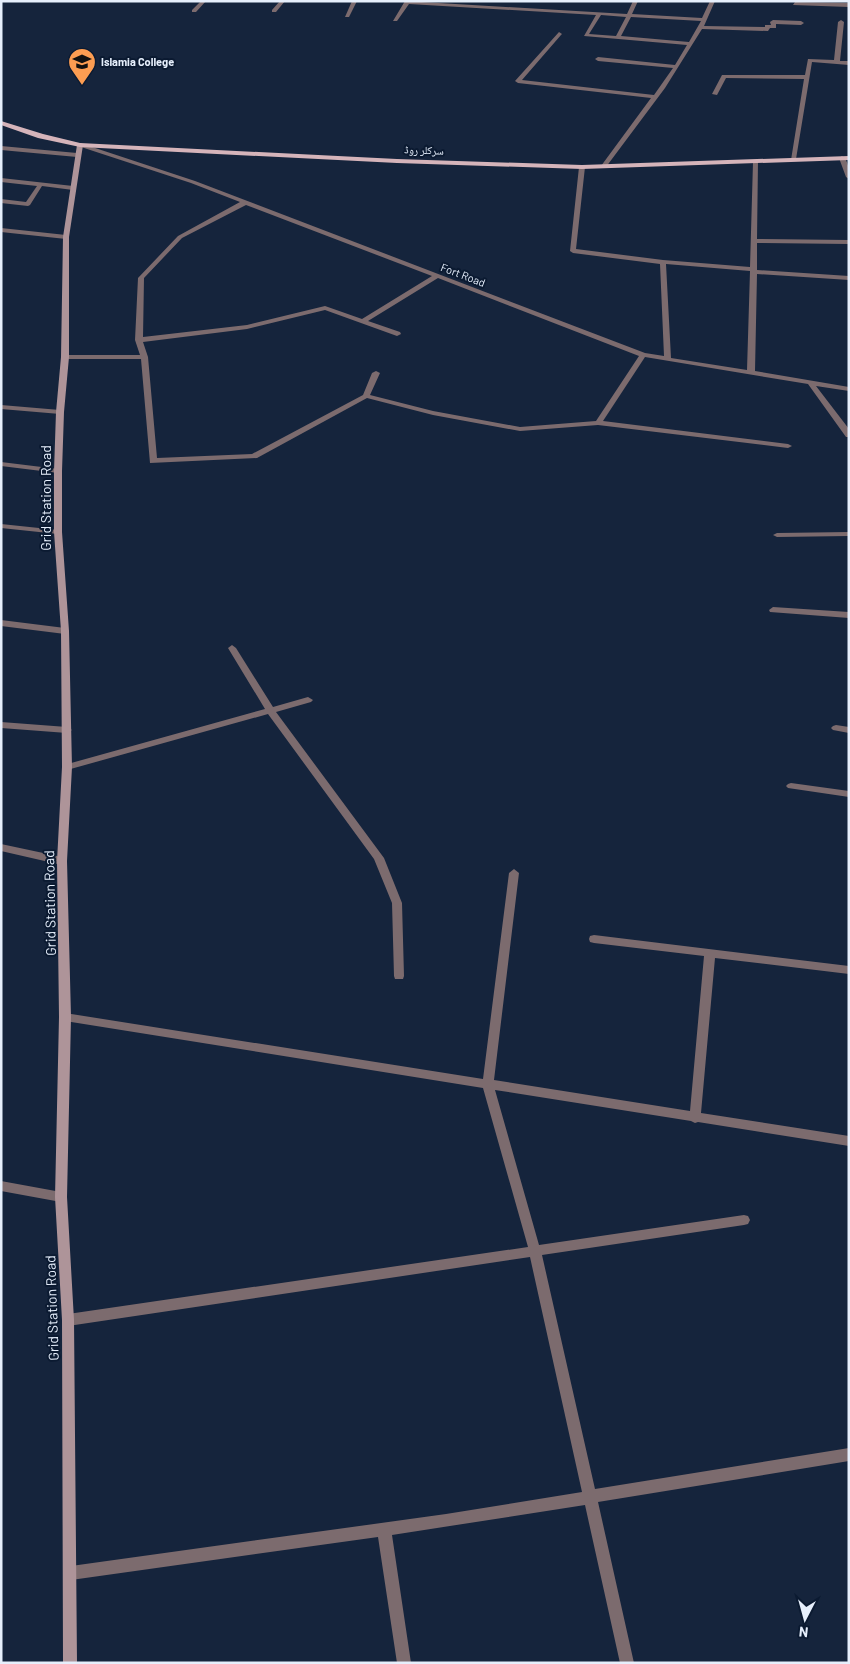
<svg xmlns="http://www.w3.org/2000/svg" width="850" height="1664" font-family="Barlow,'Noto Naskh Arabic',sans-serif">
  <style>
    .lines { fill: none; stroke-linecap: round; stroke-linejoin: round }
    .street { fill: #7c6b6e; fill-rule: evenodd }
    .secondary { fill: #ae9499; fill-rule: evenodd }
    .primary { fill: #d5b4ba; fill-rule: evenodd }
    .labels { text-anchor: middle; stroke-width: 4; stroke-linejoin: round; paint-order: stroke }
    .far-poi-label { font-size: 11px; font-weight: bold; fill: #e6effc; stroke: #0b1a31; text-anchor: start }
    .far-street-label { font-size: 11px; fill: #e6effc; stroke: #0b1a31 }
    .street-label { font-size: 14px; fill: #e6effc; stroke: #0b1a31 }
  </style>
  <rect width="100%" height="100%" fill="#15243c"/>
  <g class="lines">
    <!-- street -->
    <path class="street" d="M 201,1 L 206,1 L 196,12 L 192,12 L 192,10 Z
      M 280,1 L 285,1 L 276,12 L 272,12 L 272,10 Z
      M 352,1 L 357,1 L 349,17 L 345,17 Z
      M 405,1 L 627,14 L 633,1 L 638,1 L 632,14 L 702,18 L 710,1 L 715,1 L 704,26 L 765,27 L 765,25 L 771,25 L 770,22 L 773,20 L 801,21 L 804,23 L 801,25 L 776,24 L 776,28 L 770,28 L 768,31 L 702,29 L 665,88 L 606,167 L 604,168 L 601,166 L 651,98 L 518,83 L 515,81 L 559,32 L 562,34 L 561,35 L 522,80 L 654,95 L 673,68 L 598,61 L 595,59 L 598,57 L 675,65 L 687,45 L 584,36 L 596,15 L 409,4 L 397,21 L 393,21 ZM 601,15 L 626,17 L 616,36 L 589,34 ZM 631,17 L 701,21 L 689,42 L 621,36 Z
      M 795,2 L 849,3 L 849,7 L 793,5 Z
      M 841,20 L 844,22 L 840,61 L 849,61 L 849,65 L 812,62 L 796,159 L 791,160 L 804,79 L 726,78 L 717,95 L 712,94 L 722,75 L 805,75 L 808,59 L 834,60 L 838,22 Z
      M 80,143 L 195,181 L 645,353 L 664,356 L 660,264 L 573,253 L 570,251 L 579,167 L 582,165 L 585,167 L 576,249 L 663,260 L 750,267 L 753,162 L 758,161 L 757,239 L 849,240 L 849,244 L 757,243 L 757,270 L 849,276 L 849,280 L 757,274 L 755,371 L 849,387 L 849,391 L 816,386 L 849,429 L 849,437 L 846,437 L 808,384 L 645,357 L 603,421 L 788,444 L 792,446 L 788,448 L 598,425 L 520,431 L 433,415 L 367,398 L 257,458 L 150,463 L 141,359 L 65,359 L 61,357 L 65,355 L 140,355 L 135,340 L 138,278 L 178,236 L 240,202 L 191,183 L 78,146 L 77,145 ZM 246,205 L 432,276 L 362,319 L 325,306 L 247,325 L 143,337 L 144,278 L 182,238 ZM 666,264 L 750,271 L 747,370 L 671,358 ZM 438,278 L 639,356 L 596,421 L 520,427 L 433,411 L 370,395 L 380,373 L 376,371 L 372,373 L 363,395 L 252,454 L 157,458 L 148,357 L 143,342 L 247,329 L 325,310 L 397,336 L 401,334 L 400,332 L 368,321 Z
      M 1,146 L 77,153 L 80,155 L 77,157 L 1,150 Z
      M 842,156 C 849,160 849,171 849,179 L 846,177 L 839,158 Z
      M 1,178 L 73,186 L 76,188 L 73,190 L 42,186 L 30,205 L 28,206 L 1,203 L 1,199 L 26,202 L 37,186 L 1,182 Z
      M 1,228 L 66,235 L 69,237 L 66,239 L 1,232 Z
      M 1,405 L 60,410 L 64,412 L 60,414 L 1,409 Z
      M 1,462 L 58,469 L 62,471 L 58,473 L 1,466 Z
      M 1,524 L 58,530 L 62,532 L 58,534 L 1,528 Z
      M 849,532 L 849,536 L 777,537 L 773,535 L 777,533 Z
      M 773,607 L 849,612 L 849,618 L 770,612 L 769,610 Z
      M 1,620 L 65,628 L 69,631 L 65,634 L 1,626 Z
      M 232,645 L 236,648 L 273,707 L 308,697 L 313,700 L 311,702 L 276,712 L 384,858 L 402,903 L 404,976 L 403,979 L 395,979 L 394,976 L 392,903 L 374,859 L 268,714 L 67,770 L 62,767 L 64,765 L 265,709 L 228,648 Z
      M 1,722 L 67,727 L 72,730 L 67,733 L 1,728 Z
      M 836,725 L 849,727 L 849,733 L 833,730 L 831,728 L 833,726 Z
      M 791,783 L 849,791 L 849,797 L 788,788 L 786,786 L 788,784 Z
      M 1,844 L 62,857 L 67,861 L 62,865 L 1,851 Z
      M 514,869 L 519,873 L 494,1080 L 690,1111 L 704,956 L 594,943 L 590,942 L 589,939 L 590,936 L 594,935 L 849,966 L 849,974 L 715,958 L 701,1113 L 849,1136 L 849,1146 L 698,1122 L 695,1123 L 691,1121 L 495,1090 L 539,1245 L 744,1215 L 748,1216 L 750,1220 L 748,1224 L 744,1225 L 542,1255 L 595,1489 L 849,1448 L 849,1461 L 598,1502 L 634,1663 L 620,1663 L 585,1505 L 392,1535 L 411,1663 L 397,1663 L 378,1537 L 71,1580 L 66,1578 L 64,1573 L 66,1568 L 71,1566 L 446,1514 L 582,1492 L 530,1257 L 68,1326 L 63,1324 L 62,1320 L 63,1316 L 68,1314 L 528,1247 L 483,1088 L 65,1021 L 61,1020 L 59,1017 L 61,1014 L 65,1013 L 483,1079 L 509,873 Z
      M 1,1181 L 61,1192 L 65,1193 L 67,1197 L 65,1201 L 61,1202 L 1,1191 Z"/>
    <!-- secondary -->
    <path class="secondary" d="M 80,143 L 83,145 L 69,237 L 69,357 L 64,412 L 62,471 L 62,532 L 69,631 L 72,767 L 67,861 L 71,1017 L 67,1197 L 74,1320 L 77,1663 L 63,1663 L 62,1320 L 55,1197 L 59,1017 L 57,861 L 62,767 L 61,631 L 54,532 L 54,471 L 56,412 L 61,357 L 63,237 L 77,145 Z"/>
    <!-- primary -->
    <path class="primary" d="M 1,121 L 43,134 L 80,143 L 397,159 L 582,165 L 849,156 L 849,160 L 582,169 L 397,163 L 80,147 L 38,138 L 1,125 Z"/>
  </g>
  <!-- icons -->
  <defs>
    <symbol id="university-pin" viewBox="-11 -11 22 30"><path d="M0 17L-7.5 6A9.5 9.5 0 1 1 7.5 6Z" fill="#fc9d52" stroke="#0b1a31"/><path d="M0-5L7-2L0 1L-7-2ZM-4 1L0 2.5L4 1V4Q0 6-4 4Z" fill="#111"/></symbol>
  </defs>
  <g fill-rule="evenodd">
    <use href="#university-pin" x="66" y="46" width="32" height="43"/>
  </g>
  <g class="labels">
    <!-- far-poi labels -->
    <g class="far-poi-label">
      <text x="101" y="66">Islamia College</text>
    </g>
    <!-- far-street labels -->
    <g class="far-street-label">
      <text transform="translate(424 150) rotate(2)" y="4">سرکلر روڈ</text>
      <text transform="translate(463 275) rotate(21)" y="4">Fort Road</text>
    </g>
    <!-- street labels -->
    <g class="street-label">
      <text transform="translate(46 498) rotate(-90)" y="5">Grid Station Road</text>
      <text transform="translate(50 903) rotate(-91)" y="5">Grid Station Road</text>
      <text transform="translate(52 1308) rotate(-92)" y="5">Grid Station Road</text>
    </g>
  </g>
  <!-- border -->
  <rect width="850" height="1664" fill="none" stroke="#e6effc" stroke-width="5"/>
  <!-- north arrow -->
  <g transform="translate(805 1619) rotate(186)" stroke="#0b1a31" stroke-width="4" paint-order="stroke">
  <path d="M0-4L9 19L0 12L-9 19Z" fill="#e6effc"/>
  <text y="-8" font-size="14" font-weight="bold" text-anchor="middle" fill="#e6effc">N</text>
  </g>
</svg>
